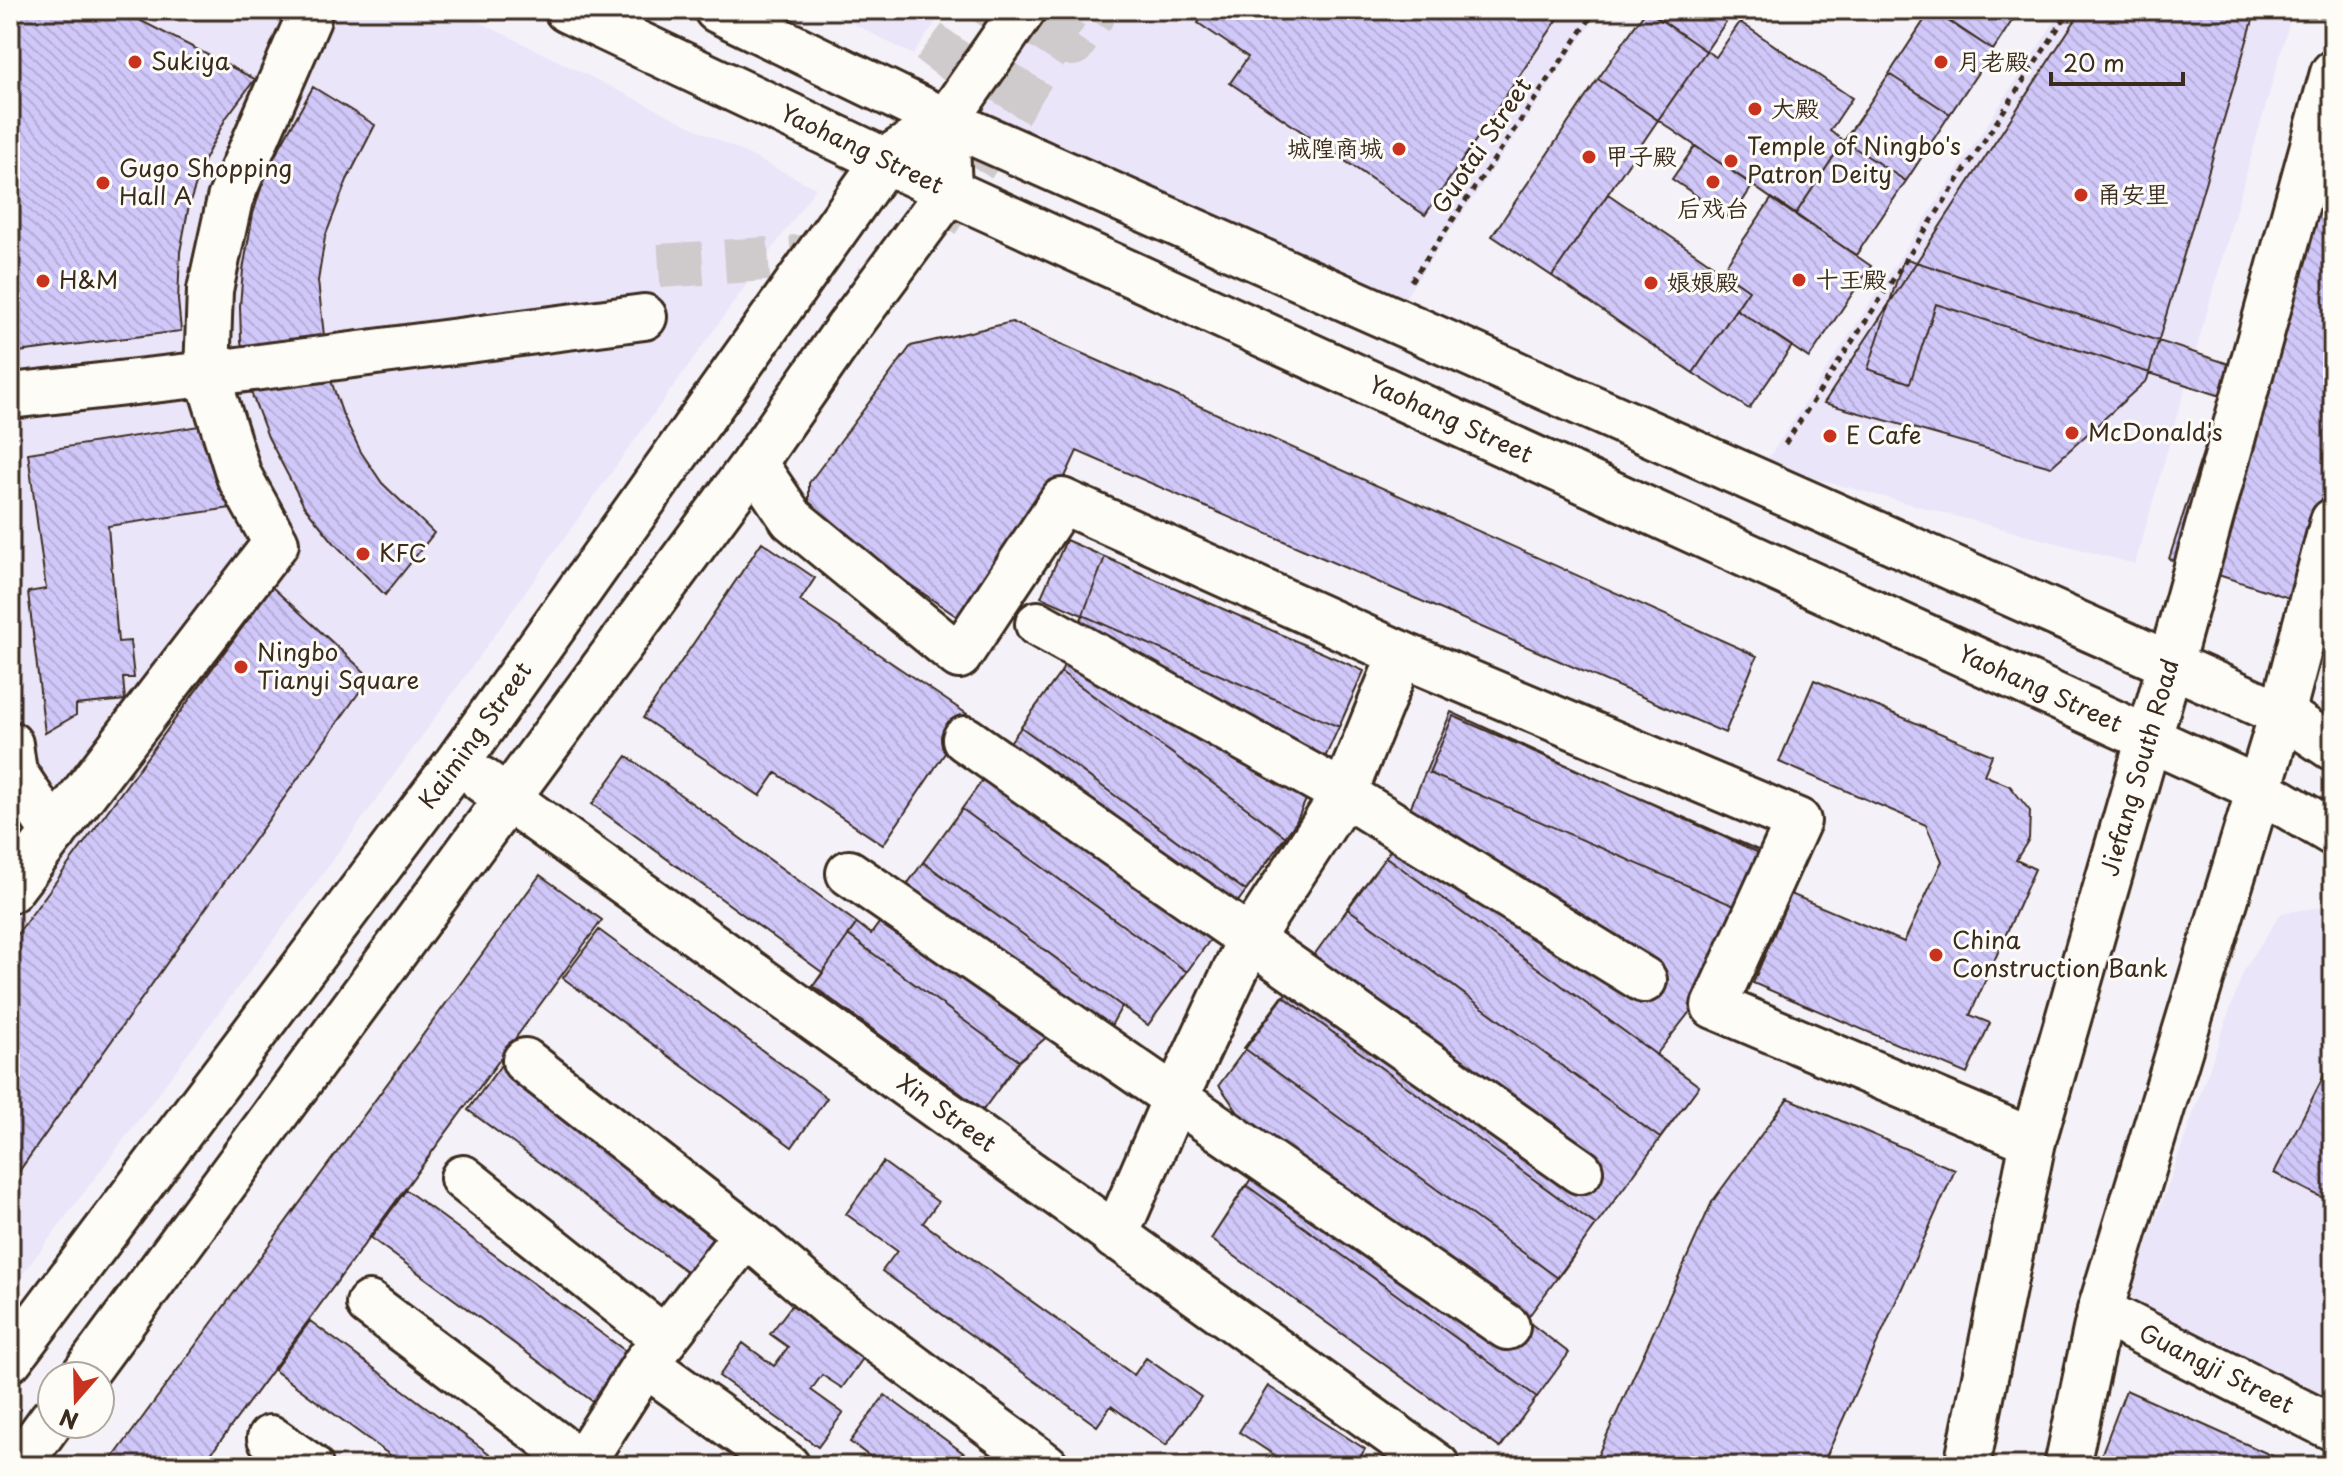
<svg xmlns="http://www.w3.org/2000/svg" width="2343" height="1476" font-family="'Playpen Sans','LXGW WenKai TC',sans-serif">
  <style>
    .built { fill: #eae5f9 }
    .building { fill: url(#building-back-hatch); stroke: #3b2a1e; stroke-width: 2 }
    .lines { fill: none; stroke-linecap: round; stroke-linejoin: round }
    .minor-tunnel { stroke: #cfcacc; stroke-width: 44; stroke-dasharray: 44 22; stroke-linecap: butt }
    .minor-casing { stroke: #3b2a1e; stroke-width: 50 }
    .major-casing { stroke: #3b2a1e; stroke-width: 50 }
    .path { stroke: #3b2a1e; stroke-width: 5; stroke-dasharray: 6 6; stroke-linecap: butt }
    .minor { stroke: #fdfcf7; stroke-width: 44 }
    .major { stroke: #fdfcf7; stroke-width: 44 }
    .poi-dot { fill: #c8321e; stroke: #fdfcf7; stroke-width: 3 }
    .labels { text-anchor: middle; stroke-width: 6; stroke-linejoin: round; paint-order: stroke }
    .poi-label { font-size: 24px; fill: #3b2a1e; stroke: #fdfcf7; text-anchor: start }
    .street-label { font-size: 24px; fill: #3b2a1e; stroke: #fdfcf7 }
  </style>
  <defs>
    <pattern id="building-back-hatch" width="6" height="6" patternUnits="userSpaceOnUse" patternTransform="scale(2)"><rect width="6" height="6" fill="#d1c8fa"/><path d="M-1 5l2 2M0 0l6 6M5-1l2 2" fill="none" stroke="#b4acd6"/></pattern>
  </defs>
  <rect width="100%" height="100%" fill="#f4f2f8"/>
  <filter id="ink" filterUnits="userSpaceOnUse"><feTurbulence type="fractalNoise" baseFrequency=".0125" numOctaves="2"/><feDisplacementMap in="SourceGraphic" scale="16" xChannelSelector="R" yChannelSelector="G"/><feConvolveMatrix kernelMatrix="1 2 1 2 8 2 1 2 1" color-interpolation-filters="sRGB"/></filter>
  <g filter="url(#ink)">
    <!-- built -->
    <path class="built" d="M 10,10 L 455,10 L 816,188 L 320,878 L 10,1291 Z
      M 827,10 L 944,10 L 913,55 Z
      M 1053,10 L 1601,10 L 1396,311 L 974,117 Z
      M 2062,10 L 2293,10 L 2135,564 L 1764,465 Z
      M 2333,905 L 2333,1409 L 2137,1321 L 2131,1290 L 2244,970 L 2281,913 Z"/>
    <!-- building -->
    <path class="building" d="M 10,10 L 120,10 L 255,79 L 226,118 L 204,160 L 189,205 L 180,252 L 178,300 L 181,331 L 10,353 Z
      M 1206,10 L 1564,10 L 1425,215 L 1230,83 L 1248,57 L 1198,23 Z
      M 1646,10 L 1706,51 L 1658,120 L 1598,79 Z
      M 1647,10 L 1734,10 L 1706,51 Z
      M 1931,10 L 1993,50 L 1950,114 L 1889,74 Z
      M 1933,10 L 2019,10 L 1993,50 Z
      M 2082,10 L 2256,10 L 2147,380 L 2051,467 L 1824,403 Z
      M 1740,22 L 1852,98 L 1830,131 L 1844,141 L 1795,215 L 1658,120 L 1706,51 L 1716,57 Z
      M 2333,43 L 2333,577 L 2323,609 L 2169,559 L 2221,396 L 1936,304 L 1910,383 L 1868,369 L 1904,258 L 2229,364 Z
      M 1889,74 L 1950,114 L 1906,181 L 1844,141 Z
      M 1598,79 L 1658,120 L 1552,276 L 1492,236 Z
      M 313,87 L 375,125 L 347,180 L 325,237 L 318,281 L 328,372 L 343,415 L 361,452 L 382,483 L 434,533 L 385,595 L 335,544 L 304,506 L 268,437 L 248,384 L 241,341 L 240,306 L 243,270 L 253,214 L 266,172 Z
      M 1844,141 L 1906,181 L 1856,255 L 1795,215 Z
      M 1695,146 L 1753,185 L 1731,219 L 1672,179 Z
      M 1608,194 L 1749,290 L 1693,373 L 1552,276 Z
      M 1772,198 L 1871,266 L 1809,358 L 1736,309 L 1749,290 L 1722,271 Z
      M 1736,309 L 1792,346 L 1749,409 L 1693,373 Z
      M 1012,322 L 1757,656 L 1725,733 L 1077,451 L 1064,479 L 962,620 L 809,515 L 809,483 L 911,346 Z
      M 205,425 L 238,507 L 108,526 L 118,642 L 130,641 L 134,678 L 123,678 L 125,700 L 76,705 L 76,715 L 45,733 L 28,592 L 46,589 L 28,453 Z
      M 1066,540 L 1364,671 L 1339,727 L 1041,597 Z
      M 762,542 L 815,578 L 800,601 L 970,716 L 883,845 L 776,773 L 760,796 L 643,718 Z
      M 1105,557 L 1364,671 L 1296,822 L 1148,1025 L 1122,1006 L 1112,1024 L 1089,1020 L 1056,1029 L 1019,1061 L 983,1110 L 813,986 L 857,923 L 871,934 L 1061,672 Z
      M 272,587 L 370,677 L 10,1184 L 10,944 Z
      M 1061,672 L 1286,837 L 1246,891 L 1021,727 Z
      M 1814,680 L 1992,755 L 1984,775 L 2010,786 L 2030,811 L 2029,839 L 2016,860 L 2035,869 L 1970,1015 L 1990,1023 L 1967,1074 L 1753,983 L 1791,894 L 1904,942 L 1942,861 L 1926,825 L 1779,762 Z
      M 1451,712 L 1770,858 L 1717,977 L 1656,1055 L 1699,1086 L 1526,1320 L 1569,1353 L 1500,1448 L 1211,1239 L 1256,1171 L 1237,1111 L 1219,1085 L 1395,844 Z
      M 1453,716 L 1772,856 L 1748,912 L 1429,773 Z
      M 627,756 L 857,923 L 848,935 L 1019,1061 L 983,1110 L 813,986 L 823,973 L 592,804 Z
      M 962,809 L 1187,972 L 1148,1025 L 923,862 Z
      M 1386,857 L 1699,1086 L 1660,1138 L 1347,908 Z
      M 540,875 L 602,920 L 202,1466 L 115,1466 L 110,1462 Z
      M 599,930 L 827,1098 L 792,1147 L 563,978 Z
      M 1283,996 L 1596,1225 L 1558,1278 L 1244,1048 Z
      M 2333,1058 L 2333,1203 L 2274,1173 Z
      M 504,1061 L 732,1230 L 697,1279 L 468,1110 Z
      M 1788,1098 L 1955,1170 L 1822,1466 L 1593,1466 L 1712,1202 Z
      M 883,1162 L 938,1202 L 923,1223 L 1134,1375 L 1146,1358 L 1201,1397 L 1166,1445 L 1111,1406 L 1097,1426 L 882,1271 L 897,1251 L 846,1214 Z
      M 1246,1185 L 1537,1397 L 1500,1448 L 1211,1239 Z
      M 406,1190 L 635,1358 L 599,1406 L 371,1238 Z
      M 792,1305 L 864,1357 L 842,1388 L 822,1375 L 811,1390 L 843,1413 L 818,1447 L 719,1376 L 743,1343 L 774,1366 L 788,1347 L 770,1334 Z
      M 310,1321 L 506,1466 L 405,1466 L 274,1370 Z
      M 1268,1386 L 1365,1449 L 1355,1466 L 1291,1466 L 1239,1432 Z
      M 2126,1390 L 2295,1466 L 2097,1466 Z
      M 885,1395 L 981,1466 L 883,1466 L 850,1442 Z
      M 215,1454 L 231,1466 L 206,1466 Z"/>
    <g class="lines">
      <!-- minor-tunnel -->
      <path class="minor-tunnel" d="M 1043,25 L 1073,44 L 1096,10
        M 855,179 L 980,10
        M 937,222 L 1058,35
        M 659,266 L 798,257 L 898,313"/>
      <defs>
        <g id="minor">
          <path d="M 10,396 L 207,374 L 644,317"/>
          <path d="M 754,463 L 792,519 L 959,656 L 1062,501 L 1401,654 L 1798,821 L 1714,1006 L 2033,1141"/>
          <path d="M 1038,624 L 1344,794 L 1644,980"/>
          <path d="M 965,739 L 1580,1171"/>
          <path d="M 10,744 L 14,772 L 54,833"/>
          <path id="s1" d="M 482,780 L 1437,1466"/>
          <path d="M 849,873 L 1507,1327"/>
          <path d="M 10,890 L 276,543 L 239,476 L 207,374 L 210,290 L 230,199 L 308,19"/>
          <path d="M 525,1061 L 746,1234 L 827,1303 L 1046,1466"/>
          <path d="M 463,1178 L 665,1339"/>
          <path d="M 1115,1237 L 1175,1099 L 1250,939 L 1344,794 L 1401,654"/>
          <path d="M 369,1304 L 581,1463"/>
          <path id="s2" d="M 2100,1311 L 2333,1428"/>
          <path id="s3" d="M 10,1359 L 457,763 L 885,160 L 946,121 L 1023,10"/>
          <path d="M 645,1364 L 787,1466"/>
          <path d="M 83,1376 L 754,463 L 847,329 L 949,191 L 946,121"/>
          <path d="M 270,1438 L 310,1466"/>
          <path d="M 18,1466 L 52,1419"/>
          <path d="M 580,1466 L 645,1364 L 746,1234"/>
        </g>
        <g id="major">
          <path id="s4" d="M 567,10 L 949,191 L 2257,788 L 2333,833"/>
          <path d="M 717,10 L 946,121 L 2282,714 L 2333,748"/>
          <path id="s5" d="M 1967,1466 L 2033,1141 L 2170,665 L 2333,73"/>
          <path d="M 2067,1466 L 2100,1311 L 2282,714 L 2333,521"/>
        </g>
      </defs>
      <!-- minor casing -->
      <use href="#minor" class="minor-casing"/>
      <!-- major casing -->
      <use href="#major" class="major-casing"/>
      <!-- path -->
      <path class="path" d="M 1411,281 L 1596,10
        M 1785,444 L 2070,10"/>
      <!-- minor -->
      <use href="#minor" class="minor"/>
      <!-- major -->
      <use href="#major" class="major"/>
    </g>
  </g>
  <!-- markers -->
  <g class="poi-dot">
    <circle cx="135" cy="62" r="8"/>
    <circle cx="1941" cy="62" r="8"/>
    <circle cx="1755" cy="109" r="8"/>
    <circle cx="1399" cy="149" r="8"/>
    <circle cx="1589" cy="157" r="8"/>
    <circle cx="1731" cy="161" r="8"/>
    <circle cx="1713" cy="182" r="8"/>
    <circle cx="103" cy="183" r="8"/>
    <circle cx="2081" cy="195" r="8"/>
    <circle cx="1799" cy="280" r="8"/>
    <circle cx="43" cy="281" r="8"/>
    <circle cx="1651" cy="283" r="8"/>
    <circle cx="2072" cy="433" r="8"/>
    <circle cx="1830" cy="436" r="8"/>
    <circle cx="363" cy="554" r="8"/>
    <circle cx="241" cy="667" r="8"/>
    <circle cx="1936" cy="955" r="8"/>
  </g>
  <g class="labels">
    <!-- poi labels -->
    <g class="poi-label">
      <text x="151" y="70">Sukiya</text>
      <text x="1957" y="70">月老殿</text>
      <text x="1771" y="117">大殿</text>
      <text x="1747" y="155">Temple of Ningbo's<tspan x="1747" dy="28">Patron Deity</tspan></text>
      <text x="1383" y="157" text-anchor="end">城隍商城</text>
      <text x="1605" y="165">甲子殿</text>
      <text x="119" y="177">Gugo Shopping<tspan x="119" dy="28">Hall A</tspan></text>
      <text x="2097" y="203">甬安里</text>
      <text x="1713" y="217" text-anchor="middle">后戏台</text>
      <text x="1815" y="288">十王殿</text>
      <text x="59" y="289">H&amp;M</text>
      <text x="1667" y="291">娘娘殿</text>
      <text x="2088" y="441">McDonald's</text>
      <text x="1846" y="444">E Cafe</text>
      <text x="379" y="562">KFC</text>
      <text x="257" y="661">Ningbo<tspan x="257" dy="28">Tianyi Square</tspan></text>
      <text x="1952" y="949">China<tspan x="1952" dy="28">Construction Bank</tspan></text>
    </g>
    <!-- street labels -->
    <g class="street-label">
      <text transform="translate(1482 146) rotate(-56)" y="8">Guotai Street</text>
      <text dy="8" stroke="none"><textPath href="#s4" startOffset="326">Yaohang Street</textPath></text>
      <text dy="8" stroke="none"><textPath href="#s4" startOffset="974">Yaohang Street</textPath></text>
      <text dy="8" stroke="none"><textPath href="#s4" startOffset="1622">Yaohang Street</textPath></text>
      <text dy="8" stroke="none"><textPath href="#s3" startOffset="778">Kaiming Street</textPath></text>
      <text dy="8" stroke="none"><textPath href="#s5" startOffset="720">Jiefang South Road</textPath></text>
      <text dy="8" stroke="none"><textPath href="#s1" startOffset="572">Xin Street</textPath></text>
      <text dy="8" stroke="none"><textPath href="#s2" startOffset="130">Guangji Street</textPath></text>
    </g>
  </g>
  <!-- margin -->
  <rect width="2343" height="1476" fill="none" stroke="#fdfcf7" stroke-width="40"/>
  <rect x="20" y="20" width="2303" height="1436" fill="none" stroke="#3b2a1e" stroke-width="3" filter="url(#ink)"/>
  <!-- north arrow -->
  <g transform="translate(76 1400) rotate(200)"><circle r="38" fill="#fdfcf7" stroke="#afa8a0" stroke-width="2"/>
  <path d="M0-6L14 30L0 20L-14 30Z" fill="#c8321e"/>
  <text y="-12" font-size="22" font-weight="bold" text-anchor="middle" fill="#3b2a1e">N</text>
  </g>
  <!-- scale -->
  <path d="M2051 72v12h132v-12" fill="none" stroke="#3b2a1e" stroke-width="4"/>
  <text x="2063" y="72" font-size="24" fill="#3b2a1e" stroke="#fdfcf7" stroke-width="6" paint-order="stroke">20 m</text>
</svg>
